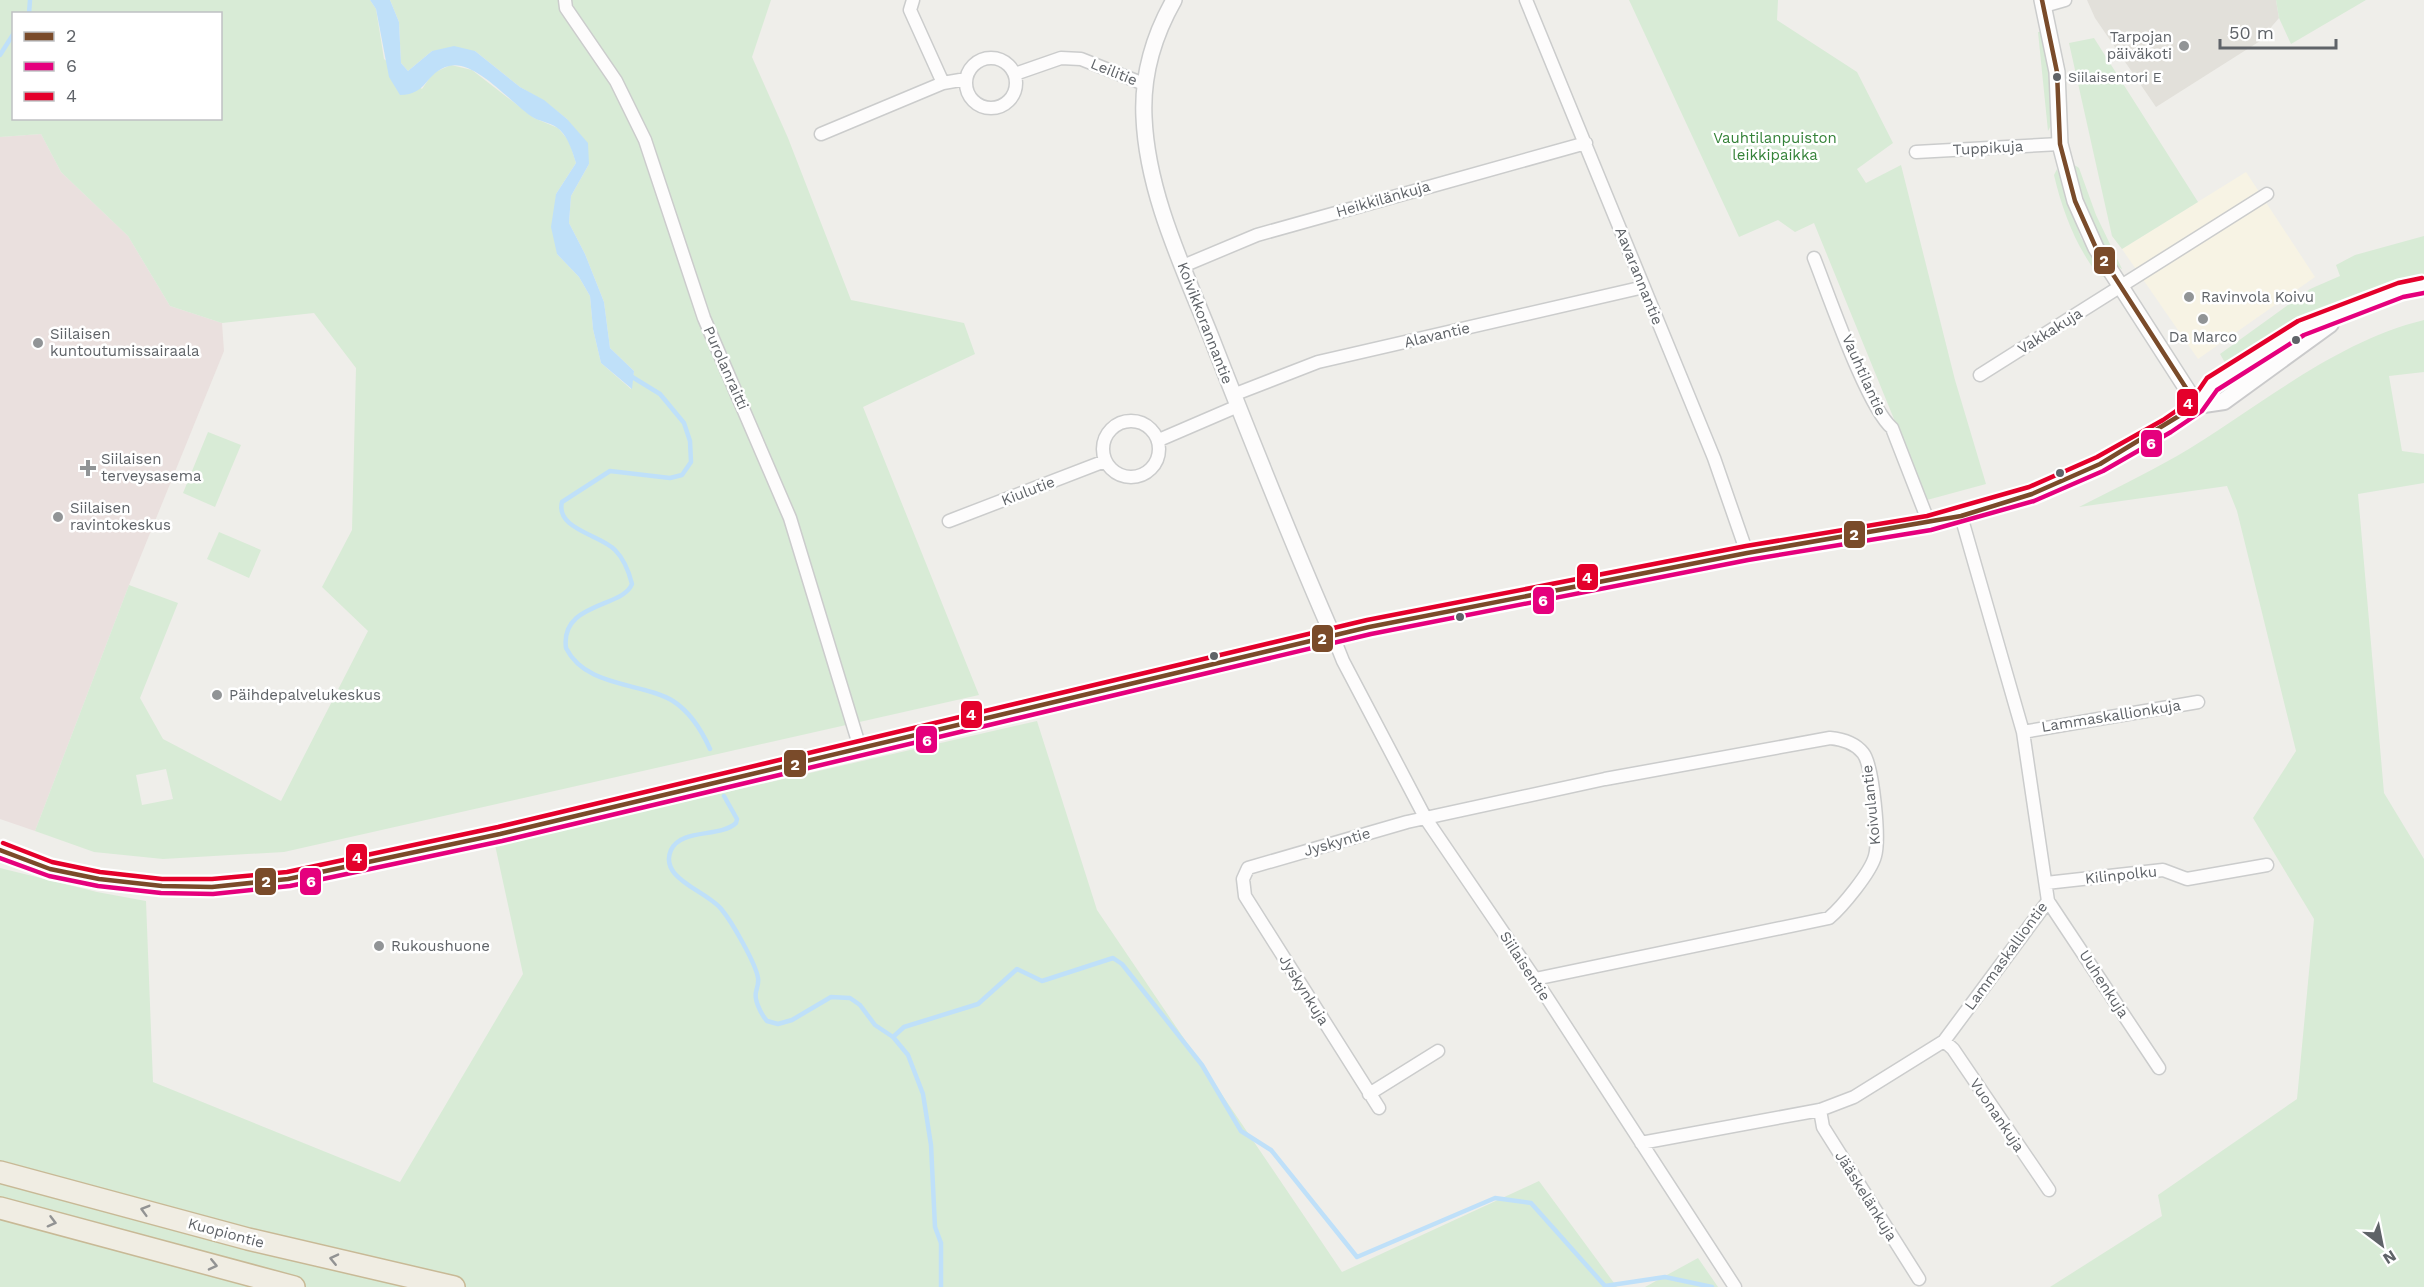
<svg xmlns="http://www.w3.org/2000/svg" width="2424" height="1287" font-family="'Work Sans',sans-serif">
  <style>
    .commercial { fill: #f7f3e4 }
    .education { fill: #e2e0da }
    .medical { fill: #eae0de }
    .green { fill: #d8ebd6; fill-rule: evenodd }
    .water { fill: #bfe0f9 }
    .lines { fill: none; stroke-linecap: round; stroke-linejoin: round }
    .stream { stroke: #bfe0f9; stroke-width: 4.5 }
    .minor-casing { stroke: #cbcccc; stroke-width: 15 }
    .tertiary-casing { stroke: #cbcccc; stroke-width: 18 }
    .secondary-casing { stroke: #cacacb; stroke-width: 20 }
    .motorway-casing { stroke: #c8b996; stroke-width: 24 }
    .minor { stroke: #fdfcfc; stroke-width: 12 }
    .tertiary { stroke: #fdfcfc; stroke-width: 15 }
    .secondary { stroke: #fdfcfc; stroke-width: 16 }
    .motorway { stroke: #f0ede3; stroke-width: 21 }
    .bus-1-casing { stroke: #fff; stroke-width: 9 }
    .bus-2-casing { stroke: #fff; stroke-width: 9 }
    .bus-3-casing { stroke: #fff; stroke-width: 9 }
    .bus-1 { stroke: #7a4b2a; stroke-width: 4.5 }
    .bus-2 { stroke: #e5007d; stroke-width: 4.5 }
    .bus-3 { stroke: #e4002b; stroke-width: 4.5 }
    .oneway { stroke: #929393 }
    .poi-dot { fill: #919496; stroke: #fff; stroke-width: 2 }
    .bus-dot { fill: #5f6368; stroke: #fff; stroke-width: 2 }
    .labels { text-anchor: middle; stroke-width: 5; stroke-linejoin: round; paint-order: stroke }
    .bus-label { font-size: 14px; fill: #5f6368; stroke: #fff; text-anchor: start }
    .poi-label { font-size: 15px; fill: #5f6368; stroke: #fff; text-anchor: start }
    .street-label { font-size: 15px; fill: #5f6368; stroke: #fff }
    .park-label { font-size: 15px; fill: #348238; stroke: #fff }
    .line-badge { stroke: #fff; stroke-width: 2 }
    .badge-label { font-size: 16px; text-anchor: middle; font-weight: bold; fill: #fff }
  </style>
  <rect width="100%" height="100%" fill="#efeeea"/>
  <!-- commercial -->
  <path class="commercial" d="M 2246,172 L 2315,277 L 2198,359 L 2122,249 Z"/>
  <!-- education -->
  <path class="education" d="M 2087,0 L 2276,0 L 2279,18 L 2266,33 L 2268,36 L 2156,107 L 2095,18 Z"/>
  <!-- medical -->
  <path class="medical" d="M 41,134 L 61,172 L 128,236 L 170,306 L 222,323 L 224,351 L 129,585 L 35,831 L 0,819 L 0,137 Z"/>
  <!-- green -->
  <path class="green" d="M 0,0 L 370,0 L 376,9 L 384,59 L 422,89 L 433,73 L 451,65 L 472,70 L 534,118 L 558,128 L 569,141 L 576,163 L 556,194 L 557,254 L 579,277 L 590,296 L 593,329 L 601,363 L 631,389 L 634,371 L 610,348 L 604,302 L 585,254 L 569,223 L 571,196 L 589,164 L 567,119 L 544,101 L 520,87 L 475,51 L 432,51 L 408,71 L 401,63 L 399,22 L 390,0 L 771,0 L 752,57 L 788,138 L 851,300 L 964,323 L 975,354 L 863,407 L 979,695 L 284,852 L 163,859 L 94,852 L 35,831 L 129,585 L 178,603 L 140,698 L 163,739 L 281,801 L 368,631 L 322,587 L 352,530 L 356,368 L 314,313 L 222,323 L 170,306 L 128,236 L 61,172 L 41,134 L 0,137 ZM 14,14 L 220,14 L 220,118 L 14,118 ZM 166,769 L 173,799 L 142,805 L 136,775 Z
    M 1629,0 L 1778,0 L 1777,20 L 1857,72 L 1893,143 L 1857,169 L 1866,183 L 1901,165 L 1955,380 L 1986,484 L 1927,500 L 1814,223 L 1795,232 L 1778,220 L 1739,237 Z
    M 2276,0 L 2366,0 L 2291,44 L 2279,18 Z
    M 2038,32 L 2041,32 C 2045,51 2059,117 2048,131 Z
    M 2094,38 L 2198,202 L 2122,249 L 2112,236 L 2069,43 Z
    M 2073,164 L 2079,168 L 2096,215 L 2122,269 C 2100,260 2080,188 2073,164 Z
    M 2057,169 L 2081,238 L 2107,277 L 2099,276 C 2076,247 2062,210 2054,175 Z
    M 2424,236 L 2424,274 L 2411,277 L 2314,315 L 2227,366 L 2220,354 L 2310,289 L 2340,276 L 2336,265 L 2355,255 Z
    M 2424,320 L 2424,372 L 2389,376 L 2402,451 L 2424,454 L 2424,483 L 2358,494 L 2384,793 L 2424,859 L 2424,1287 L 2050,1287 L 2162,1216 L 2158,1195 L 2297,1099 L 2314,919 L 2253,818 L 2296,751 L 2237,511 L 2227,486 L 2079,507 C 2112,490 2145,474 2177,456 C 2257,409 2333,342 2424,320 Z
    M 208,432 L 241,445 L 215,507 L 183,493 Z
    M 219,532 L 261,550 L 249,578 L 207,559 Z
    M 1037,721 L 1097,910 L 1342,1272 L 1539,1181 L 1617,1287 L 0,1287 L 0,868 L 97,892 L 146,901 L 153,1082 L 400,1182 L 523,974 L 495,845 Z
    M 1698,1258 L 1718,1287 L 1645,1287 Z"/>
  <!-- water -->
  <path class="water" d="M 370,0 L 390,0 L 399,22 L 401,63 L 408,71 L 432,51 L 454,46 L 475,51 L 520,87 L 544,100 L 567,119 L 588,143 L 589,164 L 571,196 L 569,223 L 585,254 L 604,302 L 610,348 L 634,371 L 632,389 L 601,363 L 593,329 L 590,296 L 579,277 L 557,254 L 551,227 L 556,194 L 576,163 C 572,151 569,139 560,130 C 553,123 542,122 534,118 C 513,106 476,59 449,66 C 425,72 428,95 400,95 L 389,77 L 376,9 Z"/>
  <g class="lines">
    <!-- stream -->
    <path class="stream" d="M 29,14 L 30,0
      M 0,55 L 14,33
      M 629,375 L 660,394 L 684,423 L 690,441 L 691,462 L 682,475 L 670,478 L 610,471 L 562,502 C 555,529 601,535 615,550 C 624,559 629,572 632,584 C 623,608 560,602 566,648 C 586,688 642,682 673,701 C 690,712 702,731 710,749
      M 724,796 L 737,819 L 736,823 C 720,838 681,828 671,850 C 658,879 708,891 722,910 C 732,922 756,964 758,978 C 759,983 757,987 756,992 C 754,1000 761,1014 767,1021 L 778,1024 L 792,1020 L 831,997 L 850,998 L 860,1005 L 875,1025 L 893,1037 L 908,1055 L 923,1094 L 931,1145 L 935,1227 L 941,1243 L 941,1287
      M 893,1037 L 904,1027 L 978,1004 L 1017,969 L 1042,981 L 1113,958 L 1122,964 L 1202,1065 L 1241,1131 L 1271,1150 L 1357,1257 L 1495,1198 L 1531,1203 L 1605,1286 L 1665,1277 L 1712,1287"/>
    <defs>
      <path id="minor" d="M 565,0 L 566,8 L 616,81 L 645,140 L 704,318 L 790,518 L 860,748
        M 913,0 L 910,10 L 943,83 L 966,79
        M 1526,0 L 1714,458 L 1747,553
        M 2044,6 L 2065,0
        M966 83a25 25 0 1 1 50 0a25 25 0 1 1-50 0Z
        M 1015,74 L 1061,58 L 1081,59 L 1144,84
        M 821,134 L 943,83
        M 1916,152 L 2060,144
        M 1814,258 C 1828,293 1867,407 1892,428 L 1929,523
        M 1183,266 L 1257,235 L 1586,143
        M 1980,375 L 2267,194
        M 1233,395 L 1318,362 L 1644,287
        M1103 449a28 28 0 1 1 56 0a28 28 0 1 1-56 0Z
        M 1159,440 L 1238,406
        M 949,521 L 1105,461
        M 1333,636 L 1343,661 L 1426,819 L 1535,979 L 1735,1287
        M 2023,732 L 2198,702
        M 2046,883 L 2163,870 L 2187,879 L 2267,865
        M 2048,901 L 2159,1068
        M 1944,1041 L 1953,1049 L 2049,1190
        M 1369,1094 L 1438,1051
        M 1379,1108 L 1245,896 L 1243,879 L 1248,868 L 1407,822 L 1605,779 L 1830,738 C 1841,739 1855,743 1863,753 C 1873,765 1880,839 1875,856 C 1871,872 1842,907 1829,918 L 1535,979
        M 1820,1110 L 1823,1127 L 1919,1279
        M 1641,1143 L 1820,1110 L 1854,1097 L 1944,1041 L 2048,901 L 2023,732 L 1961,516"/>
      <path id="tertiary" d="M 1174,0 C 1153,37 1142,75 1144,117 C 1147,193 1183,267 1211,337 C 1250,437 1290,538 1333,636
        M 2042,0 L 2057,72 L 2060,144 L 2075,201 L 2096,248 L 2197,405"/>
      <path id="secondary" d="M 2197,405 L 2224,401 L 2330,324
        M 0,850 L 50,869 L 99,879 L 162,886 L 212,887 L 288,879 L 500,834 L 1369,627 L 1747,553 L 1929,523 L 2032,494 L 2100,464 L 2167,426 L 2197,405 L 2212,384 L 2301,328 L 2401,290 L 2424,285"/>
      <path id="motorway" d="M 0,1172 L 248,1239 L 454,1287
        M 0,1208 L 294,1287"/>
    </defs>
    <!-- minor casing -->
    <use href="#minor" class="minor-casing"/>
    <!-- tertiary casing -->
    <use href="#tertiary" class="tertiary-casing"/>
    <!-- secondary casing -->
    <use href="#secondary" class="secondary-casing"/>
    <!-- motorway casing -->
    <use href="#motorway" class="motorway-casing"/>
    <!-- minor -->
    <use href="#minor" class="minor"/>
    <!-- tertiary -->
    <use href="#tertiary" class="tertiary"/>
    <!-- secondary -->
    <use href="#secondary" class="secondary"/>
    <!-- motorway -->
    <use href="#motorway" class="motorway"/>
    <defs>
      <path id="bus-1" d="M 0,850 L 50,869 L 99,879 L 162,886 L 212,887 L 288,879 L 500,834 L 1369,627 L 1747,553 L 1961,516 L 2032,494 L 2100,464 L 2197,405 L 2096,248 L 2075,201 L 2060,144 L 2057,72 L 2042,0"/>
      <path id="bus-2" d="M 0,858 L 49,876 L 98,886 L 161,893 L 213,894 L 290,886 L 502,841 L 1371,634 L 1748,560 L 1931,530 L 2034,501 L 2103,471 L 2171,432 L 2202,411 L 2217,390 L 2304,335 L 2403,297 L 2424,293"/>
      <path id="bus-3" d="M 3,843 L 52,862 L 100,872 L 162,879 L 212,879 L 287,872 L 498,827 L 1367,620 L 1746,546 L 1927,516 L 2029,487 L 2097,457 L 2163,420 L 2192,400 L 2207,378 L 2298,321 L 2398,283 L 2422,278"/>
    </defs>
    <!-- bus-1 casing -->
    <use href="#bus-1" class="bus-1-casing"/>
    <!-- bus-2 casing -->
    <use href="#bus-2" class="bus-2-casing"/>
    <!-- bus-3 casing -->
    <use href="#bus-3" class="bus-3-casing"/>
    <!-- bus-1 -->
    <use href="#bus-1" class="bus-1"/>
    <!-- bus-2 -->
    <use href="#bus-2" class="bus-2"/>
    <!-- bus-3 -->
    <use href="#bus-3" class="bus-3"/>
  </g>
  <!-- one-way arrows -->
  <defs><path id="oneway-chevron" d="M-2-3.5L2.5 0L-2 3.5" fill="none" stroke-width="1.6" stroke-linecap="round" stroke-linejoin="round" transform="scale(1.5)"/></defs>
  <g class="oneway">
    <use href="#oneway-chevron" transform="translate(145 1210) rotate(-164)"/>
    <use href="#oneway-chevron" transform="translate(52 1222) rotate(15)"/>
    <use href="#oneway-chevron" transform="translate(334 1259) rotate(-167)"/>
    <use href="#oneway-chevron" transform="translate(213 1265) rotate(13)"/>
  </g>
  <!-- markers -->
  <g class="poi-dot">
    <circle cx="2184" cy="46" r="6"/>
    <circle cx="2189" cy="297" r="6"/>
    <circle cx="2203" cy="319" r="6"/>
    <circle cx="38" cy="343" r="6"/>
    <path d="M85 459h6v6h6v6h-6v6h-6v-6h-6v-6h6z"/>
    <circle cx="58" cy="517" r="6"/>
    <circle cx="217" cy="695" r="6"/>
    <circle cx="379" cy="946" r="6"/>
  </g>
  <g class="bus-dot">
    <circle cx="2057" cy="77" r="5"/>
    <circle cx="2296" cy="340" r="5"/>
    <circle cx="2060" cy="473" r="5"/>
    <circle cx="1460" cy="617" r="5"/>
    <circle cx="1214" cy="656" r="5"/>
  </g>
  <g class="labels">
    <!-- bus labels -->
    <g class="bus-label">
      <text x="2068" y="82">Siilaisentori E</text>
    </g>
    <!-- poi labels -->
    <g class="poi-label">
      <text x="2172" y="42" text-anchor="end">Tarpojan<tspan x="2172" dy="17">päiväkoti</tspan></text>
      <text x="2201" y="302">Ravinvola Koivu</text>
      <text x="50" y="339">Siilaisen<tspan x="50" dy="17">kuntoutumissairaala</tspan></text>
      <text x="2203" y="342" text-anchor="middle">Da Marco</text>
      <text x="101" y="464">Siilaisen<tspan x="101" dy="17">terveysasema</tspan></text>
      <text x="70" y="513">Siilaisen<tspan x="70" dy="17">ravintokeskus</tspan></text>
      <text x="229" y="700">Päihdepalvelukeskus</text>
      <text x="391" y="951">Rukoushuone</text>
    </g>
    <!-- street labels -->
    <g class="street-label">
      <text transform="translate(1114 72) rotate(22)" y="5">Leilitie</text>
      <text transform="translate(1988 148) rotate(-3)" y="5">Tuppikuja</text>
      <text transform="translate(1383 199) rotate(-16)" y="5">Heikkilänkuja</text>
      <text transform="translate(1639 276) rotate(68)" y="5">Aavarannantie</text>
      <text transform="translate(1205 323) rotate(69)" y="5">Koivikkorannantie</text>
      <text transform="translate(2050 331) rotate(-32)" y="5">Vakkakuja</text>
      <text transform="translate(1437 335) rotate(-13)" y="5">Alavantie</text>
      <text transform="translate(726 368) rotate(66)" y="5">Purolanraitti</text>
      <text transform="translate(1864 375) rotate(66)" y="5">Vauhtilantie</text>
      <text transform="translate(1028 491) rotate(-21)" y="5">Kiulutie</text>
      <text transform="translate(2111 716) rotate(-9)" y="5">Lammaskallionkuja</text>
      <text transform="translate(1871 805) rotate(-96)" y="5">Koivulantie</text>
      <text transform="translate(1337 842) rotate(-16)" y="5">Jyskyntie</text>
      <text transform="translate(2121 875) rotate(-6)" y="5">Kilinpolku</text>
      <text transform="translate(2006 956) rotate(-54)" y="5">Lammaskalliontie</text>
      <text transform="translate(1525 966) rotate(57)" y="5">Siilaisentie</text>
      <text transform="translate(2104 984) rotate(57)" y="5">Uuhenkuja</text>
      <text transform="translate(1304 990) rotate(58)" y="5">Jyskynkuja</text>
      <text transform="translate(1997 1115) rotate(56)" y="5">Vuonankuja</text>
      <text transform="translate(1866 1196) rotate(58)" y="5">Jääskelänkuja</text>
      <text transform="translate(226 1233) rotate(15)" y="5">Kuopiontie</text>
    </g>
    <!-- park labels -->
    <g class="park-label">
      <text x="1775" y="143">Vauhtilanpuiston<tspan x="1775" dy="17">leikkipaikka</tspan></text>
    </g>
  </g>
  <g class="line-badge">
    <rect x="2093" y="246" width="23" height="29" rx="6" fill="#7a4b2a"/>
    <rect x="2176" y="388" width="23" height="29" rx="6" fill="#e4002b"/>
    <rect x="2140" y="429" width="23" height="29" rx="6" fill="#e5007d"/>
    <rect x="1843" y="520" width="23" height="29" rx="6" fill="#7a4b2a"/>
    <rect x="1576" y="563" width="23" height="28" rx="6" fill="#e4002b"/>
    <rect x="1532" y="586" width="23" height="29" rx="6" fill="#e5007d"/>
    <rect x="1311" y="624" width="23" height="29" rx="6" fill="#7a4b2a"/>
    <rect x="960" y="700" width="23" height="29" rx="6" fill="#e4002b"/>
    <rect x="915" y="725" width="23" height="29" rx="6" fill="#e5007d"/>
    <rect x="783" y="749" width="24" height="29" rx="6" fill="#7a4b2a"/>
    <rect x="345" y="843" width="23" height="29" rx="6" fill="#e4002b"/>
    <rect x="254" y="867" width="23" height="29" rx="6" fill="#7a4b2a"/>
    <rect x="299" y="867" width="23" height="29" rx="6" fill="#e5007d"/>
  </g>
  <g class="badge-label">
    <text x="2104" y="266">2</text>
    <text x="2188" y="409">4</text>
    <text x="2151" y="449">6</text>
    <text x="1854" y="540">2</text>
    <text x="1587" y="583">4</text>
    <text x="1543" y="606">6</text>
    <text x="1322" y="644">2</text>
    <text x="971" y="720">4</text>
    <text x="927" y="746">6</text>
    <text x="795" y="770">2</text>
    <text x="357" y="863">4</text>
    <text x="266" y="887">2</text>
    <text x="311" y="887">6</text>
  </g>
  <!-- legend -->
  <rect x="12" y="12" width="210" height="108" fill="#ffffff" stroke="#bfc1c3" stroke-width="1.5"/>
  <rect x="24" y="32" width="30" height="9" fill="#7a4b2a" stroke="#bfc1c3" stroke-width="1.5"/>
  <text x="66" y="42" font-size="18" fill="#5f6368">2</text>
  <rect x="24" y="62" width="30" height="9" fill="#e5007d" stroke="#bfc1c3" stroke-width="1.5"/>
  <text x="66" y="72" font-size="18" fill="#5f6368">6</text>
  <rect x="24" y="92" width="30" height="9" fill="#e4002b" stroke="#bfc1c3" stroke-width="1.5"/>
  <text x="66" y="102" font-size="18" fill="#5f6368">4</text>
  <!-- north arrow -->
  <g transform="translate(2382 1245) rotate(148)" stroke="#ffffff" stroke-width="4.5" paint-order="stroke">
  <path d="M0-4.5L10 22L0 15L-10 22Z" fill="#5f6368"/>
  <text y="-9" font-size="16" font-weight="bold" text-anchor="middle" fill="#5f6368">N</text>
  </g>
  <!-- scale -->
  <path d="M2220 39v9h116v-9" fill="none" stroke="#5f6368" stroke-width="3"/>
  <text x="2229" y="39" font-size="18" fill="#5f6368" stroke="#ffffff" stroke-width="4.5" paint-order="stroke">50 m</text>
</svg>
